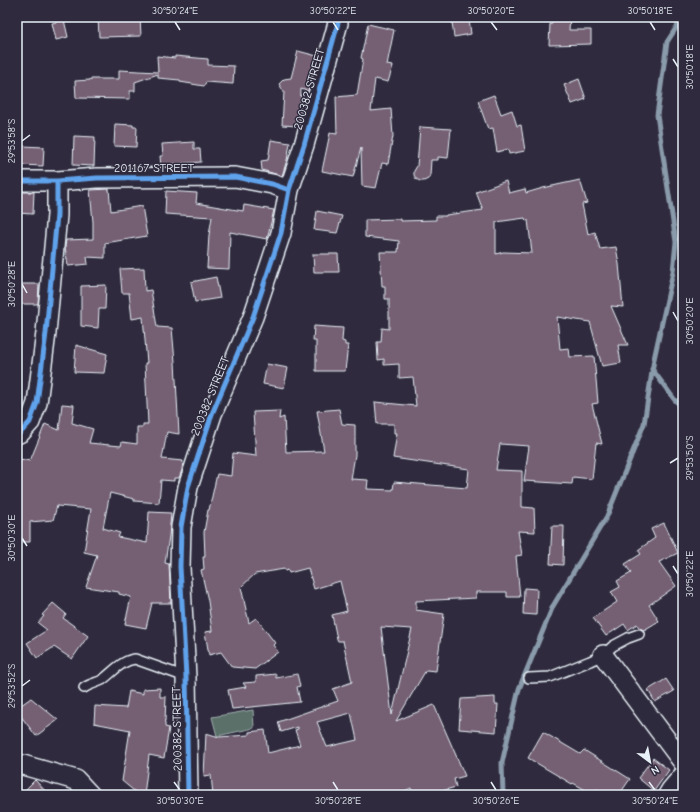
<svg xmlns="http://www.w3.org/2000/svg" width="700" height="812" font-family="'Comic Neue',sans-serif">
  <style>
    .green { fill: #5a6f68; stroke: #a1b0b0 }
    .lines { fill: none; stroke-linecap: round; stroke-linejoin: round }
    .stream { stroke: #8a9bab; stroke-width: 5 }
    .building { fill: #755f73; stroke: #e8f1f8; fill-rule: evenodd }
    .service-casing { stroke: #e8f1f8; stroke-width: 12 }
    .minor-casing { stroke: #e8f1f8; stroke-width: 22 }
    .service { stroke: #2f2a3d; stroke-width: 9 }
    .minor { stroke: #2f2a3d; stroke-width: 19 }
    .cycleway-casing { stroke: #2f2a3d; stroke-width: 8 }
    .cycleway { stroke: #60a3ed; stroke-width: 5 }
    .ticks { fill: none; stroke: #e8f1f8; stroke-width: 1.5 }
    .labels { text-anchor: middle; stroke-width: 3; stroke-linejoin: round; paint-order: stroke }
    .street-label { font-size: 12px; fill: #e8f1f8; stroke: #2f2a3d }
    .neatline { fill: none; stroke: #e8f1f8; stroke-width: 1.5 }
    .ticks-label { font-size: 10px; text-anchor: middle; fill: #e8f1f8 }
  </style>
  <rect width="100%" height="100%" fill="#2f2a3d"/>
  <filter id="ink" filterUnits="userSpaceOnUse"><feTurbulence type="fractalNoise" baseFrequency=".025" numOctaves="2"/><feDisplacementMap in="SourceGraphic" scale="8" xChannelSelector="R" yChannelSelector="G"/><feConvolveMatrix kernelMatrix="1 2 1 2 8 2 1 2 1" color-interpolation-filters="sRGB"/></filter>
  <g filter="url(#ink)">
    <!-- green -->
    <path class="green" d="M 253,710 L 254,728 L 217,736 L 212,717 Z"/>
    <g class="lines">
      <!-- stream -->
      <path class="stream" d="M 652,369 L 674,399 L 683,408
        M 503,795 L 502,763 L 519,689 L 553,606 L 607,516 L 644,424 L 654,359 L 673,272 L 676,242 L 657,115 L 667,42 L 678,25 L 680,17"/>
    </g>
    <!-- building -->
    <path class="building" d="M 98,17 L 140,17 L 141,36 L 99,37 Z
      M 552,17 L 570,17 L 569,30 L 591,30 L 591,44 L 549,45 L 550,24 L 552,24 Z
      M 469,19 L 471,34 L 454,37 L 452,22 Z
      M 64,20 L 68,37 L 56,40 L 52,23 Z
      M 368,24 L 394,30 L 387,65 L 393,66 L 388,82 L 375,79 L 371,111 L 391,109 L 393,136 L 388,164 L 382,163 L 376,188 L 362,186 L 361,148 L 353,177 L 322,171 L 330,133 L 337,134 L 336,97 L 357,95 L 363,59 L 361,58 Z
      M 298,51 L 317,56 L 308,91 L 301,89 L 300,119 L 298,126 L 282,125 L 284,92 L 279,84 L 284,79 L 291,78 Z
      M 157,56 L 175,58 L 175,56 L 208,59 L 208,65 L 234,66 L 233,84 L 206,82 L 204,86 L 180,82 L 180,80 L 158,78 L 158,74 L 135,82 L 135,91 L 130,91 L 130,99 L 76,98 L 75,81 L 90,80 L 90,79 L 119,79 L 119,70 L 158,72 Z
      M 579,79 L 586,99 L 572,104 L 564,85 Z
      M 494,95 L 501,114 L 512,110 L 517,126 L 521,125 L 525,151 L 509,154 L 508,149 L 497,152 L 493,128 L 488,129 L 478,101 Z
      M 115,124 L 133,125 L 133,127 L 137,127 L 136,147 L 114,146 Z
      M 420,127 L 451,129 L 448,158 L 438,157 L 438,160 L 431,160 L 430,176 L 428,179 L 424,181 L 420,181 L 416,179 L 414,175 L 414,171 L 417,166 Z
      M 74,136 L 95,137 L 94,166 L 73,165 Z
      M 271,140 L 290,143 L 287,160 L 282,176 L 262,170 L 261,161 L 268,160 Z
      M 194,142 L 194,149 L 200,149 L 201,162 L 174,164 L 174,166 L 161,167 L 160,156 L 163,156 L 162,144 Z
      M 22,146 L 44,147 L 43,166 L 21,165 Z
      M 580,180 L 587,203 L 582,204 L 588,234 L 595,232 L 600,249 L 616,247 L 619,264 L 623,307 L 611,306 L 628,345 L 618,345 L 621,363 L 602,366 L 590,322 L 557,317 L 560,349 L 569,348 L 570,357 L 594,356 L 598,403 L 592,404 L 602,444 L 596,443 L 592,479 L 573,477 L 572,484 L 524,481 L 529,446 L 500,444 L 496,470 L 522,471 L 522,507 L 534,508 L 535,532 L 518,531 L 522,555 L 516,556 L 520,597 L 507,597 L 507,592 L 476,592 L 476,598 L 416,601 L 416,610 L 444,614 L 436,671 L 426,670 L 396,721 L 434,705 L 465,776 L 454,779 L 456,787 L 427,795 L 413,795 L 411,788 L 396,795 L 213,795 L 211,775 L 204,776 L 206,733 L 219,737 L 249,735 L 249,732 L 265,730 L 268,753 L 300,745 L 295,730 L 298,729 L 298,727 L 281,732 L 278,722 L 338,701 L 333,689 L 352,682 L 343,641 L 338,641 L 337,639 L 332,615 L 347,611 L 340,581 L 314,589 L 308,568 L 289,573 L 288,570 L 285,571 L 284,569 L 255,574 L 241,587 L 249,623 L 256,618 L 275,643 L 273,645 L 278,652 L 255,669 L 232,667 L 221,652 L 209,655 L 205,632 L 212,631 L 208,601 L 201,570 L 204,569 L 203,557 L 205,557 L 204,532 L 208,510 L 209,510 L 217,474 L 231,476 L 233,453 L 256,456 L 253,412 L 280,411 L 279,419 L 284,417 L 286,452 L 324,451 L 317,411 L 339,409 L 342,424 L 355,425 L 355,455 L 351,479 L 368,480 L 367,489 L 393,490 L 394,482 L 467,488 L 469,469 L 393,458 L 397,433 L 394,433 L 394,424 L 377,424 L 375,402 L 416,406 L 413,377 L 399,378 L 399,364 L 384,365 L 384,359 L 378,360 L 377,342 L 381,342 L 382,328 L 389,329 L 389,299 L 385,299 L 385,286 L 382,286 L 380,252 L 398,252 L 399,241 L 365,237 L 365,220 L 400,219 L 400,221 L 436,220 L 436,216 L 446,216 L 446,215 L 483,210 L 476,192 L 506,181 L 509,193 L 525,189 L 526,193 L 543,188 ZM 525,218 L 526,221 L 528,220 L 532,253 L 503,252 L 496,254 L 496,222 ZM 381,627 L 412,629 L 392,715 ZM 351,713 L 357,740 L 327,747 L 317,722 Z
      M 109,189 L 111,211 L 142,206 L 147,236 L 105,243 L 105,258 L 87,257 L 88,264 L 68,266 L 65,247 L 66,240 L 93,239 L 93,222 L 90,190 Z
      M 166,191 L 197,193 L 196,203 L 243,211 L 244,205 L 274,210 L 267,239 L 230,232 L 229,269 L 207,268 L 209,235 L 212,217 L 165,214 Z
      M 17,192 L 34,192 L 33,214 L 17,213 Z
      M 317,211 L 342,216 L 337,233 L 314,230 Z
      M 313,254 L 338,254 L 339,272 L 314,272 Z
      M 144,268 L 145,291 L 151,290 L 157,327 L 172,328 L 175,362 L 179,434 L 167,432 L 162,459 L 183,461 L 182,470 L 179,478 L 174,478 L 174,481 L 161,480 L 159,503 L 134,501 L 134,499 L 110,493 L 103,528 L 120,533 L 118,537 L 147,543 L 149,512 L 171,513 L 169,536 L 165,563 L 169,564 L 171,603 L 152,603 L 146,628 L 125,624 L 131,597 L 119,594 L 119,592 L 86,587 L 97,555 L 84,552 L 91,509 L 57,506 L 53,520 L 30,522 L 30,542 L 17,542 L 17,473 L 20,459 L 30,461 L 45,424 L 59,430 L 62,404 L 74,405 L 72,423 L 93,429 L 89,443 L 121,446 L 122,442 L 137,444 L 137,427 L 143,427 L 143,424 L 148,424 L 145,363 L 147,363 L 143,317 L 132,319 L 129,293 L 122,293 L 120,269 Z
      M 216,277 L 220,298 L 195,302 L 191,282 Z
      M 19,284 L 39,284 L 38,304 L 19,304 Z
      M 106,285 L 105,309 L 99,309 L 98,328 L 81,326 L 81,286 Z
      M 314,326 L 343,328 L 342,341 L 345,342 L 345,345 L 348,345 L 345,371 L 316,371 L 316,341 L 313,341 Z
      M 76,345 L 107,354 L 104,373 L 74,372 Z
      M 267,364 L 288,368 L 284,388 L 263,384 Z
      M 664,523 L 678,553 L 659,562 L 676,586 L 649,605 L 659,621 L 644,630 L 639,628 L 637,624 L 628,630 L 624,624 L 606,636 L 593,618 L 617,602 L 611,592 L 620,587 L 617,581 L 631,573 L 625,564 L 641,554 L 638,550 L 655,538 L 651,529 Z
      M 552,526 L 564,526 L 563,565 L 550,564 Z
      M 524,588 L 537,589 L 536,615 L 523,614 Z
      M 53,603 L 66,614 L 63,618 L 88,636 L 72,659 L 54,647 L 37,658 L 27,643 L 47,630 L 38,623 L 44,616 L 42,615 Z
      M 276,674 L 276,678 L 297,674 L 300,686 L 297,687 L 300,702 L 232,709 L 228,690 L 246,687 L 243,683 L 256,682 L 256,676 Z
      M 666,679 L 674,691 L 655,702 L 648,690 Z
      M 160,688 L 160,697 L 166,697 L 165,721 L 164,721 L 165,722 L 165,727 L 169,728 L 164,758 L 149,755 L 144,795 L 139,795 L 122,781 L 130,730 L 94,723 L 95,706 L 126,708 L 129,691 L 143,694 L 143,689 Z
      M 495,697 L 495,704 L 498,704 L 496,732 L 459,729 L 461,699 Z
      M 31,698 L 58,720 L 36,736 L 17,711 L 17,708 Z
      M 543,732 L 580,754 L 584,750 L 630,779 L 619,795 L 605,795 L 596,789 L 593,794 L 573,783 L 572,784 L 528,758 Z
      M 653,758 L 669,770 L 654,791 L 638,778 Z
      M 35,780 L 49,795 L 20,795 Z"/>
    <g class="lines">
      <defs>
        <path id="service" d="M 529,678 L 550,677 L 590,661 L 603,655 L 613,646 L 628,638 L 639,634
          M 84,688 C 89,684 96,683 102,680 C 112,673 122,660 135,659 L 186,677"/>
        <path id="minor" d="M 17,181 L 57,181 L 97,178 L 235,177 L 272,184 L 289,190
          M 17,434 L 21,432 L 30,422 L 37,403 L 46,333 L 57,215 L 57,181
          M 603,655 L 683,762
          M 23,765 L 76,780 L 90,795
          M 188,795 L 186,677 L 180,567 L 181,527 L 188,487 L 212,414 L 253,317 L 281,233 L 289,190 L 304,145 L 338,23 L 338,17
          M 668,795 L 671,790 L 683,776"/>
      </defs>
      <!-- service casing -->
      <use href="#service" class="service-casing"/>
      <!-- minor casing -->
      <use href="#minor" class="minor-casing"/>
      <!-- service -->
      <use href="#service" class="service"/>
      <!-- minor -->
      <use href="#minor" class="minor"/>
      <defs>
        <path id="cycleway" d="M 17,181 L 57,181 L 97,178 L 235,177 L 272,184 L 289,190
          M 17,434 L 21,432 L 30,422 L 37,403 L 46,333 L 57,215 L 57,181
          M 188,795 L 186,677 L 180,567 L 181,527 L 188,487 L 212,414 L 253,317 L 281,233 L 289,190 L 304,145 L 338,23 L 338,17"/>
      </defs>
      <!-- cycleway casing -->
      <use href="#cycleway" class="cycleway-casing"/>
      <!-- cycleway -->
      <use href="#cycleway" class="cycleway"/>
    </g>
  </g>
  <!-- ticks -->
  <path class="ticks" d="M 175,22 L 180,30M 333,22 L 338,30M 491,22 L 497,30M 650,22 L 655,30M 673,59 L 678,67M 22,141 L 30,135M 22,284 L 27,293M 673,312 L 678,321M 670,463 L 678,458M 22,538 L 27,546M 673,566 L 678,574M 22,686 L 30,680M 174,782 L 180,790M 333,782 L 338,790M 491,782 L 496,790M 649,782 L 655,790"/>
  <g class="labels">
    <!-- street labels -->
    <g class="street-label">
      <text transform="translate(309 89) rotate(-74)" y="4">200382 STREET</text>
      <text x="154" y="172">201167 STREET</text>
      <text transform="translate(210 396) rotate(-68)" y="4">200382 STREET</text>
      <text transform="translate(177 729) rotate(-91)" y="4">200382 STREET</text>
    </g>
  </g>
  <!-- margin -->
  <rect width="700" height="812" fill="none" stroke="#2f2a3d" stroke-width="44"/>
  <!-- north arrow -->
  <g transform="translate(650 762) rotate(148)" stroke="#2f2a3d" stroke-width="3" paint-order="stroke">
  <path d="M0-3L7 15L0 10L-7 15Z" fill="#e8f1f8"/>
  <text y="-6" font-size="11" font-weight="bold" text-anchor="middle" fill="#e8f1f8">N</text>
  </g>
  <rect x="22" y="22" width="656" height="768" class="neatline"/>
  <g class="ticks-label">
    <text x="175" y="14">30°50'24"E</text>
    <text x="333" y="14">30°50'22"E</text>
    <text x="491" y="14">30°50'20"E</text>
    <text x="650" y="14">30°50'18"E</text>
    <text transform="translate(689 67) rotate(-90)" y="4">30°50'18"E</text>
    <text transform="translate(11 141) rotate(-90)" y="4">29°53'58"S</text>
    <text transform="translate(11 284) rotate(-90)" y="4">30°50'28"E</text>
    <text transform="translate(689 321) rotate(-90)" y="4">30°50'20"E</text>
    <text transform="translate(689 458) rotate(-90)" y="4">29°53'50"S</text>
    <text transform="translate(11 538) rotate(-90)" y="4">30°50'30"E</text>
    <text transform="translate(689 574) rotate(-90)" y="4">30°50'22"E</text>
    <text transform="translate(11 686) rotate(-90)" y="4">29°53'52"S</text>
    <text x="180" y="804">30°50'30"E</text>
    <text x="338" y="804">30°50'28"E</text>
    <text x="496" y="804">30°50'26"E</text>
    <text x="655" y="804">30°50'24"E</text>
  </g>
</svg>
